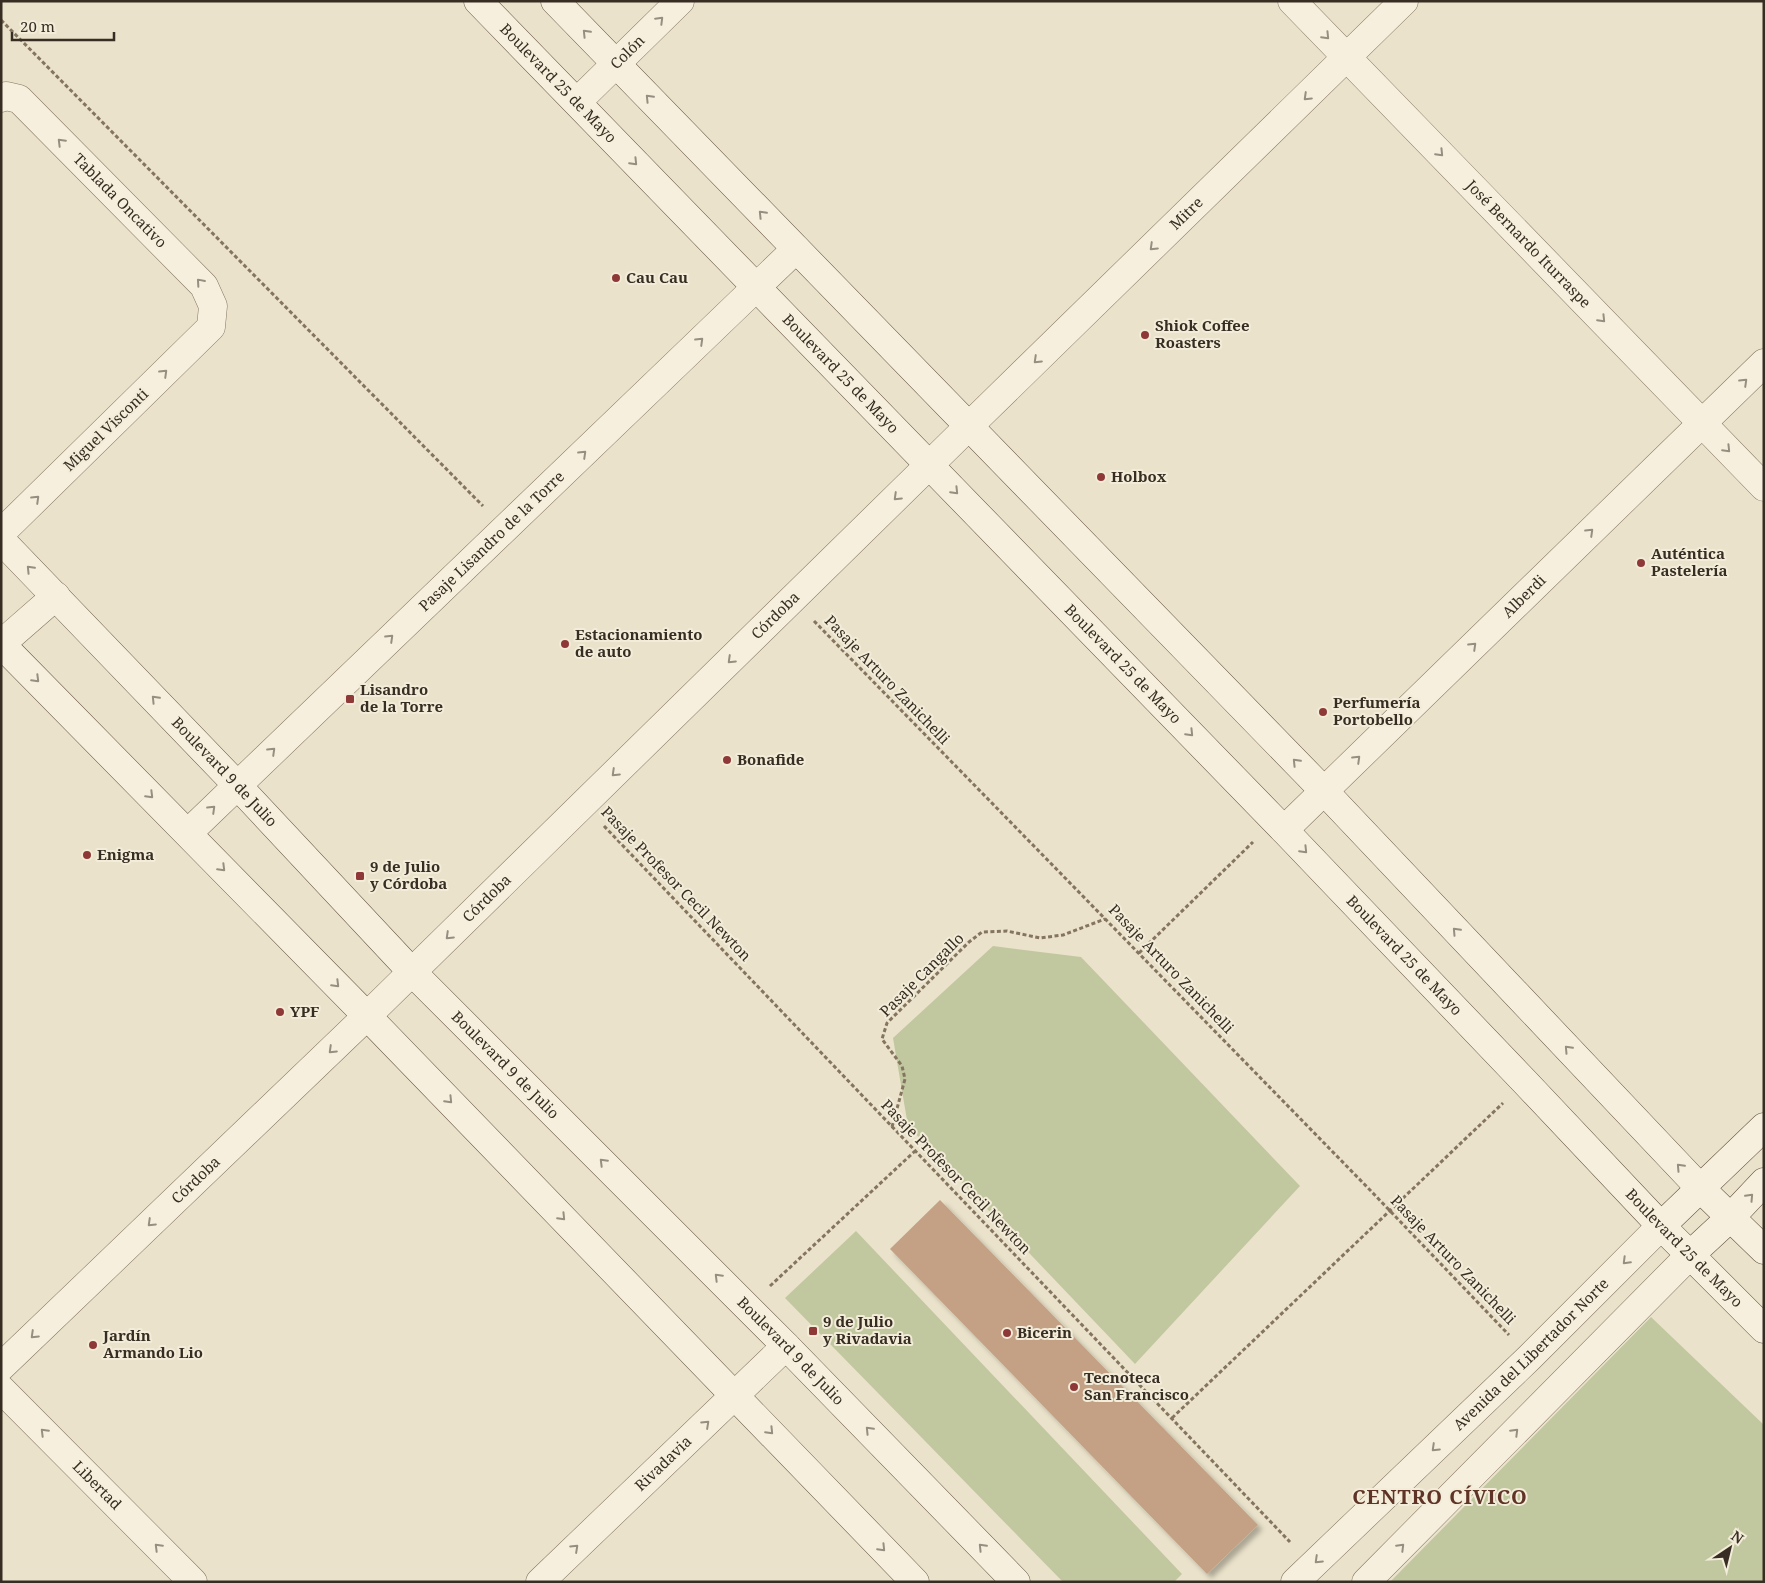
<svg xmlns="http://www.w3.org/2000/svg" width="1765" height="1583" font-family="'Noto Serif',serif">
  <style>
    .green { fill: #c1c89f }
    .building { fill: #c4a184; filter: url(#shadow) }
    .lines { fill: none; stroke-linecap: round; stroke-linejoin: round }
    .minor-casing { stroke: #857560; stroke-width: 29 }
    .tertiary-casing { stroke: #857560; stroke-width: 29 }
    .secondary-casing { stroke: #675643; stroke-width: 29 }
    .path { stroke: #857560; stroke-width: 3; stroke-dasharray: 4 2.5; stroke-linecap: butt }
    .minor { stroke: #f6efdd; stroke-width: 28 }
    .tertiary { stroke: #f6efdd; stroke-width: 28 }
    .secondary { stroke: #f6efdd; stroke-width: 28 }
    .oneway { stroke: #968e80 }
    .poi-dot { fill: #8e3937; stroke: #f2ecd9; stroke-width: 2 }
    .labels { text-anchor: middle; stroke-width: 4; stroke-linejoin: round; paint-order: stroke }
    .street-label { font-size: 15px; fill: #372d22; stroke: #f2ecd9 }
    .poi-label { font-size: 15px; font-weight: bold; fill: #372d22; stroke: #f2ecd9; text-anchor: start }
    .district-label { font-size: 20px; font-weight: bold; letter-spacing: 1px; fill: #5f3426; stroke: #f2ecd9 }
  </style>
  <defs>
    <filter id="shadow"><feDropShadow dx="4.5" dy="4.5" stdDeviation="2.5" flood-color="#0004"/></filter>
  </defs>
  <rect width="100%" height="100%" fill="#eae2ca"/>
  <!-- green -->
  <path class="green" d="M 993,946 L 1081,957 L 1300,1186 L 1135,1364 L 908,1126 L 893,1038 Z
    M 856,1231 L 1182,1574 L 1174,1582 L 1063,1582 L 785,1298 Z
    M 1651,1317 L 1764,1425 L 1764,1582 L 1390,1582 Z"/>
  <!-- building -->
  <path class="building" d="M 940,1200 L 1258,1525 L 1207,1574 L 890,1249 Z"/>
  <g class="lines">
    <defs>
      <g id="minor">
        <path id="s1" d="M 1292,1 L 1764,487"/>
        <path id="s2" d="M 1,98 L 6,96 L 19,99 L 204,286 L 213,306 L 211,327 L 1,533"/>
        <path id="s3" d="M 577,102 L 680,1"/>
        <path id="s4" d="M 969,426 L 1404,1"/>
        <path d="M 1,644 L 56,596"/>
        <path id="s5" d="M 1284,830 L 1764,363"/>
        <path id="s6" d="M 1,1367 L 367,1016"/>
        <path id="s7" d="M 1,1389 L 193,1582"/>
        <path id="s8" d="M 540,1582 L 786,1346"/>
        <path id="s9" d="M 1295,1582 L 1530,1357 L 1661,1226"/>
        <path d="M 1366,1582 L 1690,1255"/>
      </g>
      <g id="tertiary">
        <path id="s10" d="M 188,833 L 796,249"/>
        <path id="s11" d="M 367,1016 L 969,426"/>
      </g>
      <g id="secondary">
        <path id="s12" d="M 478,1 L 1284,830 L 1525,1082 L 1661,1226 L 1764,1329"/>
        <path d="M 555,1 L 1324,791 L 1700,1188 L 1764,1250"/>
        <path id="s13" d="M 1,540 L 237,785 L 412,972 L 786,1346 L 1016,1582"/>
        <path d="M 1,644 L 367,1016 L 915,1582"/>
        <path d="M 1661,1226 L 1764,1127"/>
        <path d="M 1690,1255 L 1731,1217 L 1764,1182"/>
      </g>
    </defs>
    <!-- minor casing -->
    <use href="#minor" class="minor-casing"/>
    <!-- tertiary casing -->
    <use href="#tertiary" class="tertiary-casing"/>
    <!-- secondary casing -->
    <use href="#secondary" class="secondary-casing"/>
    <!-- path -->
    <path class="path" d="M 1,20 L 483,506
      M 814,621 L 1370,1190 L 1509,1335
      M 604,826 L 1290,1542
      M 1139,953 L 1253,842
      M 892,1127 L 905,1079 L 902,1066 L 882,1039 L 887,1023 L 969,942 L 982,932 L 1007,931 L 1040,938 L 1063,935 L 1105,919
      M 770,1286 L 915,1151
      M 1172,1418 L 1503,1103"/>
    <!-- minor -->
    <use href="#minor" class="minor"/>
    <!-- tertiary -->
    <use href="#tertiary" class="tertiary"/>
    <!-- secondary -->
    <use href="#secondary" class="secondary"/>
  </g>
  <!-- one-way arrows -->
  <defs><path id="oneway-chevron" d="M-2-3.5L2.5 0L-2 3.5" fill="none" stroke-width="1.6" stroke-linecap="round" stroke-linejoin="round" transform="scale(1.25)"/></defs>
  <g class="oneway">
    <use href="#oneway-chevron" transform="translate(660 20) rotate(-45)"/>
    <use href="#oneway-chevron" transform="translate(586 33) rotate(-134)"/>
    <use href="#oneway-chevron" transform="translate(1326 36) rotate(46)"/>
    <use href="#oneway-chevron" transform="translate(1307 97) rotate(136)"/>
    <use href="#oneway-chevron" transform="translate(649 98) rotate(-134)"/>
    <use href="#oneway-chevron" transform="translate(61 142) rotate(-135)"/>
    <use href="#oneway-chevron" transform="translate(1440 153) rotate(46)"/>
    <use href="#oneway-chevron" transform="translate(634 162) rotate(46)"/>
    <use href="#oneway-chevron" transform="translate(762 214) rotate(-134)"/>
    <use href="#oneway-chevron" transform="translate(1153 247) rotate(136)"/>
    <use href="#oneway-chevron" transform="translate(200 282) rotate(-131)"/>
    <use href="#oneway-chevron" transform="translate(1602 319) rotate(46)"/>
    <use href="#oneway-chevron" transform="translate(700 341) rotate(-44)"/>
    <use href="#oneway-chevron" transform="translate(1037 360) rotate(136)"/>
    <use href="#oneway-chevron" transform="translate(164 373) rotate(-44)"/>
    <use href="#oneway-chevron" transform="translate(1744 382) rotate(-44)"/>
    <use href="#oneway-chevron" transform="translate(1727 449) rotate(46)"/>
    <use href="#oneway-chevron" transform="translate(583 454) rotate(-44)"/>
    <use href="#oneway-chevron" transform="translate(955 491) rotate(46)"/>
    <use href="#oneway-chevron" transform="translate(897 497) rotate(136)"/>
    <use href="#oneway-chevron" transform="translate(36 499) rotate(-44)"/>
    <use href="#oneway-chevron" transform="translate(1590 532) rotate(-44)"/>
    <use href="#oneway-chevron" transform="translate(30 569) rotate(-134)"/>
    <use href="#oneway-chevron" transform="translate(390 638) rotate(-44)"/>
    <use href="#oneway-chevron" transform="translate(1473 646) rotate(-44)"/>
    <use href="#oneway-chevron" transform="translate(731 660) rotate(136)"/>
    <use href="#oneway-chevron" transform="translate(36 679) rotate(45)"/>
    <use href="#oneway-chevron" transform="translate(155 699) rotate(-134)"/>
    <use href="#oneway-chevron" transform="translate(1190 733) rotate(46)"/>
    <use href="#oneway-chevron" transform="translate(272 751) rotate(-44)"/>
    <use href="#oneway-chevron" transform="translate(1357 759) rotate(-44)"/>
    <use href="#oneway-chevron" transform="translate(1296 762) rotate(-134)"/>
    <use href="#oneway-chevron" transform="translate(615 773) rotate(136)"/>
    <use href="#oneway-chevron" transform="translate(150 795) rotate(45)"/>
    <use href="#oneway-chevron" transform="translate(212 809) rotate(-44)"/>
    <use href="#oneway-chevron" transform="translate(1304 850) rotate(46)"/>
    <use href="#oneway-chevron" transform="translate(222 868) rotate(45)"/>
    <use href="#oneway-chevron" transform="translate(1456 931) rotate(-133)"/>
    <use href="#oneway-chevron" transform="translate(449 936) rotate(136)"/>
    <use href="#oneway-chevron" transform="translate(336 984) rotate(45)"/>
    <use href="#oneway-chevron" transform="translate(1568 1049) rotate(-133)"/>
    <use href="#oneway-chevron" transform="translate(332 1050) rotate(136)"/>
    <use href="#oneway-chevron" transform="translate(449 1100) rotate(46)"/>
    <use href="#oneway-chevron" transform="translate(603 1162) rotate(-135)"/>
    <use href="#oneway-chevron" transform="translate(1680 1167) rotate(-133)"/>
    <use href="#oneway-chevron" transform="translate(1750 1197) rotate(-47)"/>
    <use href="#oneway-chevron" transform="translate(562 1217) rotate(46)"/>
    <use href="#oneway-chevron" transform="translate(151 1223) rotate(136)"/>
    <use href="#oneway-chevron" transform="translate(1626 1261) rotate(135)"/>
    <use href="#oneway-chevron" transform="translate(718 1277) rotate(-135)"/>
    <use href="#oneway-chevron" transform="translate(34 1335) rotate(136)"/>
    <use href="#oneway-chevron" transform="translate(706 1424) rotate(-43)"/>
    <use href="#oneway-chevron" transform="translate(869 1430) rotate(-134)"/>
    <use href="#oneway-chevron" transform="translate(770 1431) rotate(46)"/>
    <use href="#oneway-chevron" transform="translate(44 1432) rotate(-135)"/>
    <use href="#oneway-chevron" transform="translate(1515 1432) rotate(-45)"/>
    <use href="#oneway-chevron" transform="translate(1435 1448) rotate(136)"/>
    <use href="#oneway-chevron" transform="translate(158 1547) rotate(-135)"/>
    <use href="#oneway-chevron" transform="translate(982 1547) rotate(-134)"/>
    <use href="#oneway-chevron" transform="translate(1401 1547) rotate(-45)"/>
    <use href="#oneway-chevron" transform="translate(575 1548) rotate(-43)"/>
    <use href="#oneway-chevron" transform="translate(882 1548) rotate(46)"/>
    <use href="#oneway-chevron" transform="translate(1318 1560) rotate(136)"/>
  </g>
  <!-- markers -->
  <g class="poi-dot">
    <circle cx="616" cy="278" r="5"/>
    <circle cx="1145" cy="335" r="5"/>
    <circle cx="1101" cy="477" r="5"/>
    <circle cx="1641" cy="563" r="5"/>
    <circle cx="565" cy="644" r="5"/>
    <rect x="345" y="694" width="10" height="10" rx="2.5"/>
    <circle cx="1323" cy="712" r="5"/>
    <circle cx="727" cy="760" r="5"/>
    <circle cx="87" cy="855" r="5"/>
    <rect x="355" y="871" width="10" height="10" rx="2.5"/>
    <circle cx="280" cy="1012" r="5"/>
    <rect x="808" y="1326" width="10" height="10" rx="2.5"/>
    <circle cx="1007" cy="1333" r="5"/>
    <circle cx="93" cy="1345" r="5"/>
    <circle cx="1074" cy="1387" r="5"/>
  </g>
  <g class="labels">
    <!-- street labels -->
    <g class="street-label">
      <text dy="5" stroke="none"><textPath href="#s3" startOffset="71">Colón</textPath></text>
      <text dy="5" stroke="none"><textPath href="#s12" startOffset="115">Boulevard 25 de Mayo</textPath></text>
      <text dy="5" stroke="none"><textPath href="#s2" startOffset="162">Tablada Oncativo</textPath></text>
      <text dy="5" stroke="none"><textPath href="#s4" startOffset="304">Mitre</textPath></text>
      <text dy="5" stroke="none"><textPath href="#s1" startOffset="339">José Bernardo Iturraspe</textPath></text>
      <text dy="5" stroke="none"><textPath href="#s12" startOffset="520">Boulevard 25 de Mayo</textPath></text>
      <text transform="translate(106 430) rotate(-44)" y="5">Miguel Visconti</text>
      <text dy="5" stroke="none"><textPath href="#s10" startOffset="421">Pasaje Lisandro de la Torre</textPath></text>
      <text dy="5" stroke="none"><textPath href="#s5" startOffset="335">Alberdi</textPath></text>
      <text dy="5" stroke="none"><textPath href="#s11" startOffset="572">Córdoba</textPath></text>
      <text dy="5" stroke="none"><textPath href="#s12" startOffset="925">Boulevard 25 de Mayo</textPath></text>
      <text transform="translate(887 680) rotate(46)" y="5">Pasaje Arturo Zanichelli</text>
      <text dy="5" stroke="none"><textPath href="#s13" startOffset="322">Boulevard 9 de Julio</textPath></text>
      <text transform="translate(676 884) rotate(46)" y="5">Pasaje Profesor Cecil Newton</text>
      <text dy="5" stroke="none"><textPath href="#s11" startOffset="168">Córdoba</textPath></text>
      <text dy="5" stroke="none"><textPath href="#s12" startOffset="1330">Boulevard 25 de Mayo</textPath></text>
      <text transform="translate(1171 969) rotate(46)" y="5">Pasaje Arturo Zanichelli</text>
      <text transform="translate(922 975) rotate(-45)" y="5">Pasaje Cangallo</text>
      <text dy="5" stroke="none"><textPath href="#s13" startOffset="728">Boulevard 9 de Julio</textPath></text>
      <text transform="translate(956 1177) rotate(46)" y="5">Pasaje Profesor Cecil Newton</text>
      <text dy="5" stroke="none"><textPath href="#s6" startOffset="270">Córdoba</textPath></text>
      <text dy="5" stroke="none"><textPath href="#s12" startOffset="1735">Boulevard 25 de Mayo</textPath></text>
      <text transform="translate(1453 1260) rotate(46)" y="5">Pasaje Arturo Zanichelli</text>
      <text dy="5" stroke="none"><textPath href="#s13" startOffset="1132">Boulevard 9 de Julio</textPath></text>
      <text dy="5" stroke="none"><textPath href="#s9" startOffset="328">Avenida del Libertador Norte</textPath></text>
      <text dy="5" stroke="none"><textPath href="#s8" startOffset="171">Rivadavia</textPath></text>
      <text dy="5" stroke="none"><textPath href="#s7" startOffset="136">Libertad</textPath></text>
    </g>
    <!-- poi labels -->
    <g class="poi-label">
      <text x="626" y="283">Cau Cau</text>
      <text x="1155" y="331">Shiok Coffee<tspan x="1155" dy="17">Roasters</tspan></text>
      <text x="1111" y="482">Holbox</text>
      <text x="1651" y="559">Auténtica<tspan x="1651" dy="17">Pastelería</tspan></text>
      <text x="575" y="640">Estacionamiento<tspan x="575" dy="17">de auto</tspan></text>
      <text x="360" y="695">Lisandro<tspan x="360" dy="17">de la Torre</tspan></text>
      <text x="1333" y="708">Perfumería<tspan x="1333" dy="17">Portobello</tspan></text>
      <text x="737" y="765">Bonafide</text>
      <text x="97" y="860">Enigma</text>
      <text x="370" y="872">9 de Julio<tspan x="370" dy="17">y Córdoba</tspan></text>
      <text x="290" y="1017">YPF</text>
      <text x="823" y="1327">9 de Julio<tspan x="823" dy="17">y Rivadavia</tspan></text>
      <text x="1017" y="1338">Bicerin</text>
      <text x="103" y="1341">Jardín<tspan x="103" dy="17">Armando Lio</tspan></text>
      <text x="1084" y="1383">Tecnoteca<tspan x="1084" dy="17">San Francisco</tspan></text>
    </g>
    <!-- district labels -->
    <g class="district-label">
      <text x="1440" y="1504">CENTRO CÍVICO</text>
    </g>
  </g>
  <!-- border -->
  <rect width="1765" height="1583" fill="none" stroke="#372d22" stroke-width="5"/>
  <!-- north arrow -->
  <g transform="translate(1730 1548) rotate(35)" stroke="#f2ecd9" stroke-width="4" paint-order="stroke">
  <path d="M0-4L9 19L0 12L-9 19Z" fill="#372d22"/>
  <text y="-8" font-size="14" font-weight="bold" text-anchor="middle" fill="#372d22">N</text>
  </g>
  <!-- scale -->
  <path d="M12 32v8h102v-8" fill="none" stroke="#372d22" stroke-width="2.5"/>
  <text x="20" y="32" font-size="15" fill="#372d22" stroke="#f2ecd9" stroke-width="4" paint-order="stroke">20 m</text>
</svg>
